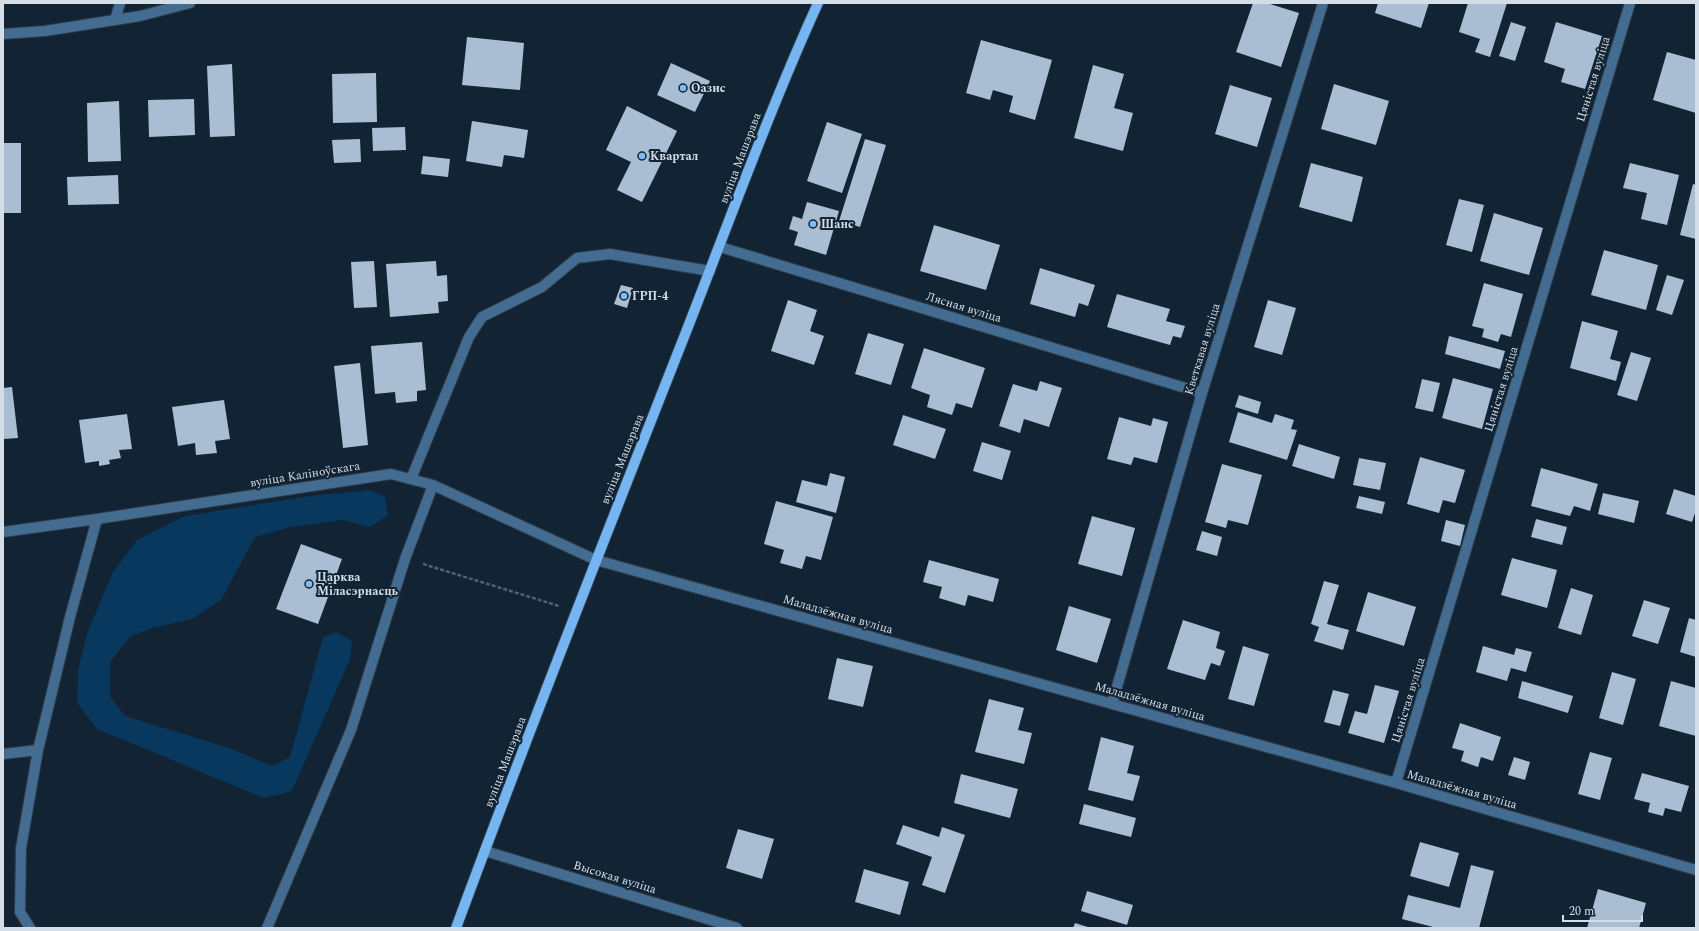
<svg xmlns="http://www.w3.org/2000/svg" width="1699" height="931" font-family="Spectral,serif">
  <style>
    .green { fill: #08385d }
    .building { fill: #a9bed3 }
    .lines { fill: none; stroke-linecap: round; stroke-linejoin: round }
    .minor-casing { stroke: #2d3d4c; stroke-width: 12 }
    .major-casing { stroke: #2d3d4c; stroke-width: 12 }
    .path { stroke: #52616f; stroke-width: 2.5; stroke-dasharray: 4 2; stroke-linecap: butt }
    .minor { stroke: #446c90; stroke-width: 10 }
    .major { stroke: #74b5f2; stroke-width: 10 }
    .poi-dot { fill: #7ebdf9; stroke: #122333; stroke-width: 1.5 }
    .labels { text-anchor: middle; stroke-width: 4; stroke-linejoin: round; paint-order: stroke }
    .street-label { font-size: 12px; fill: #d3dee8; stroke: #122333 }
    .poi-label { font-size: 12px; font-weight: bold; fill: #d3dee8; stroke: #122333; text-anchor: start }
  </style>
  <rect width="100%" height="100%" fill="#122333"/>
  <!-- green -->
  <path class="green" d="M 371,490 L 385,497 L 388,515 L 370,527 L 343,520 L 291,527 L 255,537 L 221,600 L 192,619 L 152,628 L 131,636 L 110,662 L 110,696 L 125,716 L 229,748 L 272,766 L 290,757 L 323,637 L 337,632 L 352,641 L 350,659 L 292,791 L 264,798 L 97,729 L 77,703 L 78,671 L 88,631 L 113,572 L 137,540 L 185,516 L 310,496 Z"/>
  <!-- building -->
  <path class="building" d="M 1253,3 L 1267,3 L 1299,13 L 1281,67 L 1236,52 Z
    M 1378,3 L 1429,3 L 1421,28 L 1375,13 Z
    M 1468,3 L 1507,3 L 1490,57 L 1475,52 L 1480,39 L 1459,32 Z
    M 1511,22 L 1526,27 L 1515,61 L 1499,56 Z
    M 1556,22 L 1602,36 L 1585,89 L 1561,82 L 1565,69 L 1544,62 Z
    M 467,37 L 524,43 L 520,90 L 462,85 Z
    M 981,40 L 1052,60 L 1035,120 L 1009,112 L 1013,96 L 993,90 L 990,100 L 966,93 Z
    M 1667,52 L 1696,60 L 1696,113 L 1653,100 Z
    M 671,63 L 710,81 L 695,112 L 657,95 Z
    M 232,64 L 235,136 L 210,137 L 207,66 Z
    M 1093,65 L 1124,74 L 1114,108 L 1133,113 L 1123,151 L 1074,138 Z
    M 376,73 L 377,122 L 333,123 L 332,74 Z
    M 1334,84 L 1389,101 L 1376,145 L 1321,129 Z
    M 1230,85 L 1272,98 L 1257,147 L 1215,134 Z
    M 194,99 L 195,135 L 149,137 L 148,100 Z
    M 119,101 L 121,161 L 88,162 L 87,103 Z
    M 627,106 L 677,131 L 642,202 L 617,190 L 631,162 L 606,150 Z
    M 472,121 L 528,130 L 524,158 L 504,155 L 502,167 L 466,161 Z
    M 827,122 L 862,134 L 842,193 L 807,181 Z
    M 405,127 L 406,150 L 373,151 L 372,128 Z
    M 360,139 L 361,162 L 334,163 L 332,140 Z
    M 865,139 L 886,145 L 860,227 L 839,221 Z
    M 3,143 L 21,143 L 21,213 L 3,213 Z
    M 423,156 L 450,159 L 448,177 L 421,174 Z
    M 1311,163 L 1363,177 L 1352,222 L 1299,207 Z
    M 1630,163 L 1679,175 L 1667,225 L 1641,219 L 1647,193 L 1623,188 Z
    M 118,175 L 119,204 L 68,205 L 67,177 Z
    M 1693,184 L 1696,185 L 1696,239 L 1680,235 Z
    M 1459,199 L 1484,205 L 1472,252 L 1446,245 Z
    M 807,202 L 839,211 L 826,255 L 794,245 L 798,232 L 789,229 L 793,216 L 802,219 Z
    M 1494,213 L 1543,228 L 1529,275 L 1480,261 Z
    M 934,225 L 1000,245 L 986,290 L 920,271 Z
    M 1604,250 L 1658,265 L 1646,310 L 1591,295 Z
    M 374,261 L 377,307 L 354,308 L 351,262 Z
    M 436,261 L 437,276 L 447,275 L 448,301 L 438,302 L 439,313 L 390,317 L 386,264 Z
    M 1040,268 L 1095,285 L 1088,306 L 1079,303 L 1075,317 L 1030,304 Z
    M 1667,275 L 1684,280 L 1672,315 L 1656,310 Z
    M 1484,283 L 1523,294 L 1511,337 L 1501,334 L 1498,342 L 1482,337 L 1484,329 L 1472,326 Z
    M 621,285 L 633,288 L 627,308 L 614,304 Z
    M 1117,294 L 1170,309 L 1166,321 L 1185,326 L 1181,338 L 1173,336 L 1170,345 L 1107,327 Z
    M 788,300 L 817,310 L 810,331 L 824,336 L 814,365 L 771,351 Z
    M 1268,300 L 1296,308 L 1282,355 L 1254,347 Z
    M 1582,321 L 1618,331 L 1610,359 L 1621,362 L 1616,381 L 1570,368 Z
    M 868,333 L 904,344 L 891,385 L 855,374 Z
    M 1449,336 L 1505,351 L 1500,369 L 1445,354 Z
    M 422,342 L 426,390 L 417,391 L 417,401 L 396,403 L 395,392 L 375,394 L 371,346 Z
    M 924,348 L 985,368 L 972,408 L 956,403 L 952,415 L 927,407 L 930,395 L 911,388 Z
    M 1631,352 L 1651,358 L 1637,401 L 1617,395 Z
    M 360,363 L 368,445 L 343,448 L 334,366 Z
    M 1453,378 L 1493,389 L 1482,429 L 1442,418 Z
    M 1422,379 L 1440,383 L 1433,412 L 1415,408 Z
    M 1040,381 L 1062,388 L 1049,427 L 1024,419 L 1020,433 L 999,426 L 1013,384 L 1037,391 Z
    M 12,387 L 18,438 L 3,439 L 3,388 Z
    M 1239,395 L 1261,402 L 1258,414 L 1235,407 Z
    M 224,400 L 230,439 L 215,441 L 217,453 L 196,455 L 195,443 L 178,446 L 172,407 Z
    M 1238,412 L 1272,423 L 1275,414 L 1294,420 L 1291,429 L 1297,430 L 1287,460 L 1229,442 Z
    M 127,414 L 132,449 L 119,450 L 121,458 L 109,460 L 110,464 L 99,466 L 99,461 L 85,463 L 79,420 Z
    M 903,415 L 946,429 L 935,459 L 893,445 Z
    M 1119,417 L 1151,426 L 1153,418 L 1168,422 L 1157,463 L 1134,457 L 1131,465 L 1107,459 Z
    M 982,442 L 1011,451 L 1002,480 L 973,471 Z
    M 1299,444 L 1340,457 L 1334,479 L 1292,466 Z
    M 1420,457 L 1465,470 L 1455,503 L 1443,500 L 1439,513 L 1407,504 Z
    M 1359,458 L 1386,463 L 1380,490 L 1353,485 Z
    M 1222,464 L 1262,475 L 1248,525 L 1228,520 L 1226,528 L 1205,522 Z
    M 1541,468 L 1598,484 L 1590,511 L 1574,506 L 1570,516 L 1531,506 Z
    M 830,473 L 845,477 L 836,513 L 796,502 L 802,480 L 827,486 Z
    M 1674,489 L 1696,496 L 1696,510 L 1692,522 L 1666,514 Z
    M 1603,493 L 1639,501 L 1634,523 L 1598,514 Z
    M 1359,496 L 1385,502 L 1382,514 L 1356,508 Z
    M 776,501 L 833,517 L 821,560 L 806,556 L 802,569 L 780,563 L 784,550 L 764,544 Z
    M 1092,516 L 1135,528 L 1122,576 L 1078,564 Z
    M 1536,519 L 1567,527 L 1562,545 L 1531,537 Z
    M 1446,520 L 1465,525 L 1460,546 L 1441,541 Z
    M 1202,531 L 1222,537 L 1217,556 L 1196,550 Z
    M 301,544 L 342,559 L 318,624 L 276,609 Z
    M 1512,558 L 1557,570 L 1547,608 L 1501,595 Z
    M 929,560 L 999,579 L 993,602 L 968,595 L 965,606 L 939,598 L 942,587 L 923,582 Z
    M 1324,581 L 1339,585 L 1327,624 L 1349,630 L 1343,650 L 1314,641 L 1319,627 L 1311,624 Z
    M 1571,588 L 1593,595 L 1581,635 L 1558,628 Z
    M 1368,592 L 1416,607 L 1404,646 L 1356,631 Z
    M 1644,600 L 1670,608 L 1658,644 L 1632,636 Z
    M 1069,606 L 1111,619 L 1097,663 L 1056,650 Z
    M 1689,618 L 1696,620 L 1696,657 L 1680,652 Z
    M 1183,620 L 1220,632 L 1216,648 L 1225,651 L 1220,666 L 1211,663 L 1205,680 L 1167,669 Z
    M 1243,646 L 1269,654 L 1254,706 L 1228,699 Z
    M 1483,646 L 1514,655 L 1516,648 L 1532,652 L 1526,672 L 1511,668 L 1507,681 L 1476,672 Z
    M 837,658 L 873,666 L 863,707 L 828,699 Z
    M 1612,672 L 1636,679 L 1623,725 L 1599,718 Z
    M 1522,681 L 1573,696 L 1568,713 L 1518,698 Z
    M 1671,681 L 1696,688 L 1696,736 L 1659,726 Z
    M 1375,685 L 1399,691 L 1384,743 L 1348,733 L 1355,711 L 1367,714 Z
    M 1333,690 L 1349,694 L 1340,726 L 1324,722 Z
    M 989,699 L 1024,708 L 1018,730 L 1032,733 L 1024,764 L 975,752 Z
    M 1460,723 L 1501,737 L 1493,761 L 1481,757 L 1478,767 L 1461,761 L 1464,751 L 1452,748 Z
    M 1101,737 L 1134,746 L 1127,773 L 1140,776 L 1133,801 L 1088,790 Z
    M 1590,752 L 1612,758 L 1600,800 L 1578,794 Z
    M 1514,757 L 1530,762 L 1525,780 L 1508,775 Z
    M 1642,773 L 1689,786 L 1681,812 L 1665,808 L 1663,816 L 1648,812 L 1650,803 L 1634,799 Z
    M 961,774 L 1018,789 L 1010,818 L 954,803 Z
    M 1084,804 L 1136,818 L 1131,837 L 1079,824 Z
    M 903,825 L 939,837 L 942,827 L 965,835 L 945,893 L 922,885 L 932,857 L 896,844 Z
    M 738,829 L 774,839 L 762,879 L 726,868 Z
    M 1420,842 L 1459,853 L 1449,887 L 1410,876 Z
    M 1471,865 L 1494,871 L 1479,928 L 1437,928 L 1402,919 L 1408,895 L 1460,908 Z
    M 864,869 L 909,882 L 900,915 L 855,902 Z
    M 1598,889 L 1646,903 L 1639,928 L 1587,928 Z
    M 1087,891 L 1133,905 L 1127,925 L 1081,911 Z
    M 1075,923 L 1091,928 L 1073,928 Z"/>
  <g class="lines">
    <defs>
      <path id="minor" d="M 115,20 L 120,3
        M 3,34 L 45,31 L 140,16 L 190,3
        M 720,247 L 1202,393
        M 411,479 L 469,337 L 482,317 L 542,287 L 577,258 L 610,254 L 710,271
        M 3,532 L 97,519 L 391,474 L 433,485 L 596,560 L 1396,783 L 1696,870
        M 1112,704 L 1202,393 L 1323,3
        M 3,754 L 38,750
        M 1396,783 L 1630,3
        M 485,851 L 737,928
        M 30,928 L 20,912 L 21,848 L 38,750 L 70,617 L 97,519
        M 267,928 L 351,730 L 405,559 L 433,485"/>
      <path id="major" d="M 456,928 C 530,728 608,530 686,332 C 729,222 769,111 818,3"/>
    </defs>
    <!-- minor casing -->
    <use href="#minor" class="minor-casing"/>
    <!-- major casing -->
    <use href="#major" class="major-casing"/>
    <!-- path -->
    <path class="path" d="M 423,564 L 559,606"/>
    <!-- minor -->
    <use href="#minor" class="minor"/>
    <!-- major -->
    <use href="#major" class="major"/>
  </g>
  <!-- markers -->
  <g class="poi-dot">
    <circle cx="683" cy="88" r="4"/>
    <circle cx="642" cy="156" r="4"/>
    <circle cx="813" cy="224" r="4"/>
    <circle cx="624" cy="296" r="4"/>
    <circle cx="309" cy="584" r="4"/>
  </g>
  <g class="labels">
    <!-- street labels -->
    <g class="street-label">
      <text transform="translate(1593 79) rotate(-73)" y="4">Цяністая вуліца</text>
      <text transform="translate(740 158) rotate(-69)" y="4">вуліца Машэрава</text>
      <text transform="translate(964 307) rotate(17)" y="4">Лясная вуліца</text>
      <text transform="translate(1202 349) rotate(-73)" y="4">Кветкавая вуліца</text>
      <text transform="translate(1501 389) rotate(-73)" y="4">Цяністая вуліца</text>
      <text transform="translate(622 459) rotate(-68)" y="4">вуліца Машэрава</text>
      <text transform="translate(305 474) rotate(-9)" y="4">вуліца Каліноўскага</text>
      <text transform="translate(838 614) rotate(16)" y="4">Маладзёжная вуліца</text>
      <text transform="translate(1408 700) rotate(-73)" y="4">Цяністая вуліца</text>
      <text transform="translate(1150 701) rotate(16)" y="4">Маладзёжная вуліца</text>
      <text transform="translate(505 762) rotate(-69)" y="4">вуліца Машэрава</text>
      <text transform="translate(1462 789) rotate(16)" y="4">Маладзёжная вуліца</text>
      <text transform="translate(615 877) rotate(17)" y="4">Высокая вуліца</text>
    </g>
    <!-- poi labels -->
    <g class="poi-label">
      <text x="691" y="92">Оазис</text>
      <text x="650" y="160">Квартал</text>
      <text x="821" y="228">Шанс</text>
      <text x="632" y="300">ГРП-4</text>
      <text x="317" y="581">Царква<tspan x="317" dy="14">Міласэрнасць</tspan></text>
    </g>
  </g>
  <!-- border -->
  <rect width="1699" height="931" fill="none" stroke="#d3dee8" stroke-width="8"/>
  <!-- scale -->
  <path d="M1563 915v6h79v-6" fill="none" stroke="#d3dee8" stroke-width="2"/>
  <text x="1569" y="915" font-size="12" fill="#d3dee8" stroke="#122333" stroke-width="3" paint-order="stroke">20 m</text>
</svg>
